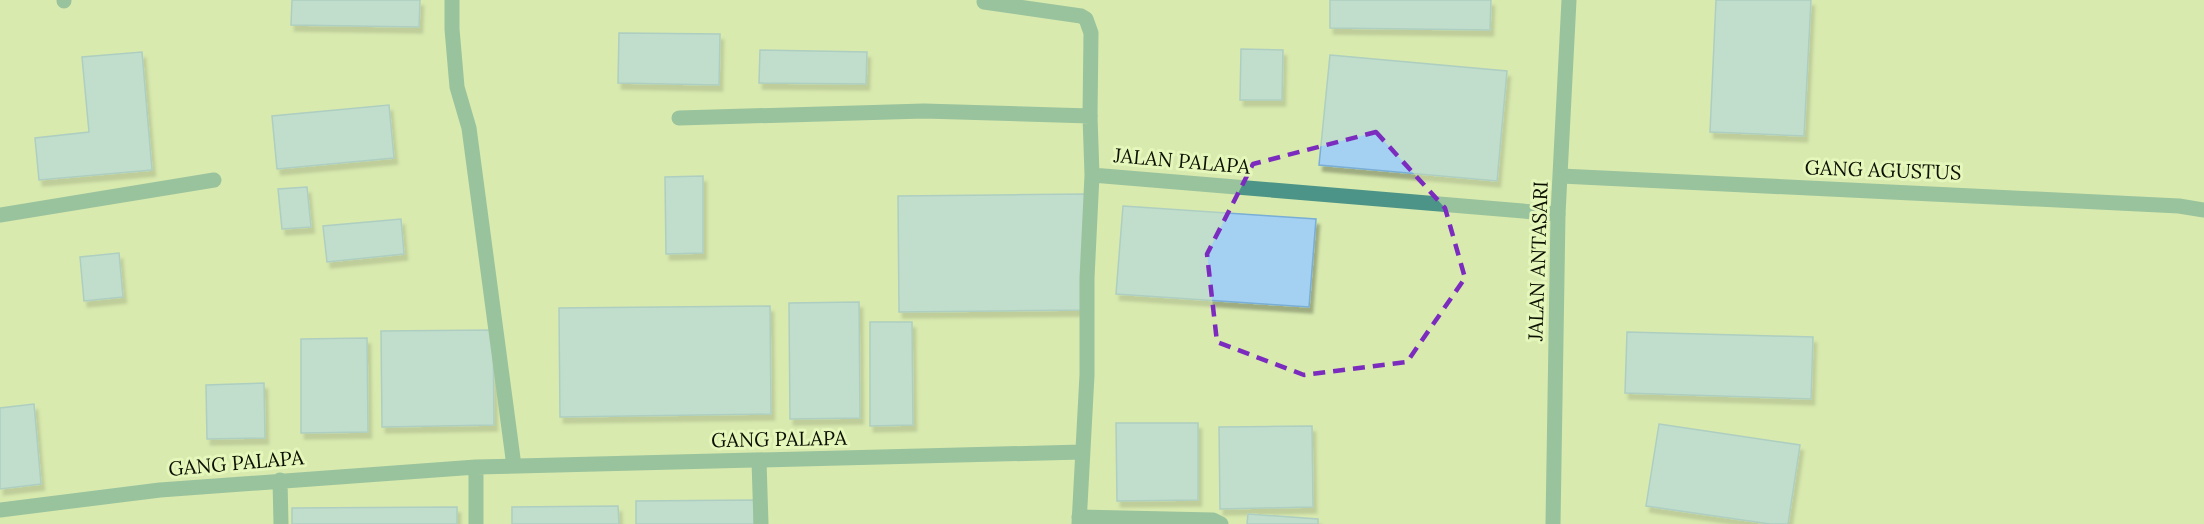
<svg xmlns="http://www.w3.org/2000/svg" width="2204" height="524" font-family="Lora,serif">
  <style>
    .building { fill: #a4d0f1; stroke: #79aed6; stroke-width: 1.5; filter: url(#shadow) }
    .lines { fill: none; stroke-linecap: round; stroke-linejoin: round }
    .service { stroke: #4c9488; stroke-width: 15 }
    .minor { stroke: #4c9488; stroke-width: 15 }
    .tertiary { stroke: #4c9488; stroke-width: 15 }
    .marked { fill: none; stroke: #7b2cbf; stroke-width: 4.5; stroke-dasharray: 12 8; stroke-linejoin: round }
    .labels { text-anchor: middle; stroke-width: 6; stroke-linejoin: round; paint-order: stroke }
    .street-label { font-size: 20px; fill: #0b1000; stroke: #e5f7bb }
  </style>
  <defs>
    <filter id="shadow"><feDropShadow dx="3.5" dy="6" stdDeviation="1.5" flood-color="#0004"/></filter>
  </defs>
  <rect width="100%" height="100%" fill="#d8eaae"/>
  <!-- building -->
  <path class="building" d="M 292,0 L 420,0 L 419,27 L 291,25 Z
    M 1330,0 L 1491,0 L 1490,30 L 1330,28 Z
    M 1716,0 L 1811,0 L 1804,136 L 1710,132 Z
    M 619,33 L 720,34 L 719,85 L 618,83 Z
    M 1241,49 L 1283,50 L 1282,100 L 1240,100 Z
    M 760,50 L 867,52 L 866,84 L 759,83 Z
    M 142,52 L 152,170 L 39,180 L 35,138 L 89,132 L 82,57 Z
    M 1330,55 L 1507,71 L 1497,181 L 1319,165 Z
    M 389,105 L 394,158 L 277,169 L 272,116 Z
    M 703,176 L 703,253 L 666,254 L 665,177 Z
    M 307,187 L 311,227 L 282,229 L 278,189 Z
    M 1086,194 L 1087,310 L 899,312 L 898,196 Z
    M 1123,206 L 1316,219 L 1309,307 L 1116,294 Z
    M 401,219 L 404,254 L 327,262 L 323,226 Z
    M 119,253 L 123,297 L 84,301 L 80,257 Z
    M 859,302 L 860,418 L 790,419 L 789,303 Z
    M 770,306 L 771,414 L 560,417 L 559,308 Z
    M 870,322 L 912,322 L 913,425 L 870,426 Z
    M 493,330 L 494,425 L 382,427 L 381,331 Z
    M 1627,332 L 1813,337 L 1811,399 L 1625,393 Z
    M 367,338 L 368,432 L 301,433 L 301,339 Z
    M 264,383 L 265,438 L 207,439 L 206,385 Z
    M 34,404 L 41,484 L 0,489 L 0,408 Z
    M 1116,423 L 1198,423 L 1198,500 L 1117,501 Z
    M 1659,424 L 1800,445 L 1788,524 L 1770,524 L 1646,506 Z
    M 1312,426 L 1313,507 L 1220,509 L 1219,427 Z
    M 754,500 L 754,524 L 636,524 L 636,501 Z
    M 618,506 L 619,524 L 512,524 L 512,507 Z
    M 457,507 L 457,524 L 292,524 L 292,508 Z
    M 1248,514 L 1318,519 L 1318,524 L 1247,524 Z"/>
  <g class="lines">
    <!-- service -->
    <path class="service" d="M 984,2 L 1081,16 L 1086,19 L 1091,33 L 1090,116
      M 759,461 L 761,524
      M 1079,517 L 1213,520 L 1221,524"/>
    <!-- minor -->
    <path class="minor" d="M 64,0 L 64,1
      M 452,0 L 452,29 L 457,87 L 469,128 L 514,466
      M 679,118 L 924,111 L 1090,116 L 1092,175 L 1558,214
      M 1561,176 L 2179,206 L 2204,210
      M 0,215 L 214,180
      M 476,467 L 476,524
      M 280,480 L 281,524
      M 0,510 L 160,490 L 476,467 L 1082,452
      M 1079,524 L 1087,375 L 1087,278 L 1092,175"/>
    <!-- tertiary -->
    <path class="tertiary" d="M 1553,524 L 1558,214 L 1569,0"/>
  </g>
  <!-- marked area -->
  <path d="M0 0H2204V524H0ZM 1376,132 L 1445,208 L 1465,278 L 1407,362 L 1304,375 L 1217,342 L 1207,254 L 1253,164 Z" fill="#d8eaae" fill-opacity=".55" fill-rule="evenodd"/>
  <path class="marked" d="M 1376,132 L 1445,208 L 1465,278 L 1407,362 L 1304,375 L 1217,342 L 1207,254 L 1253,164 Z"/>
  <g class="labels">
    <!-- street labels -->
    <g class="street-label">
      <text transform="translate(1182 161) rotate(5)" y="7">JALAN PALAPA</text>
      <text transform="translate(1883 170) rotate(2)" y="7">GANG AGUSTUS</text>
      <text transform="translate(1538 261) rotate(-88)" y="7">JALAN ANTASARI</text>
      <text transform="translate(779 439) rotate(-1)" y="7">GANG PALAPA</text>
      <text transform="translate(236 463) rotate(-5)" y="7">GANG PALAPA</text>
    </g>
  </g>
</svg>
